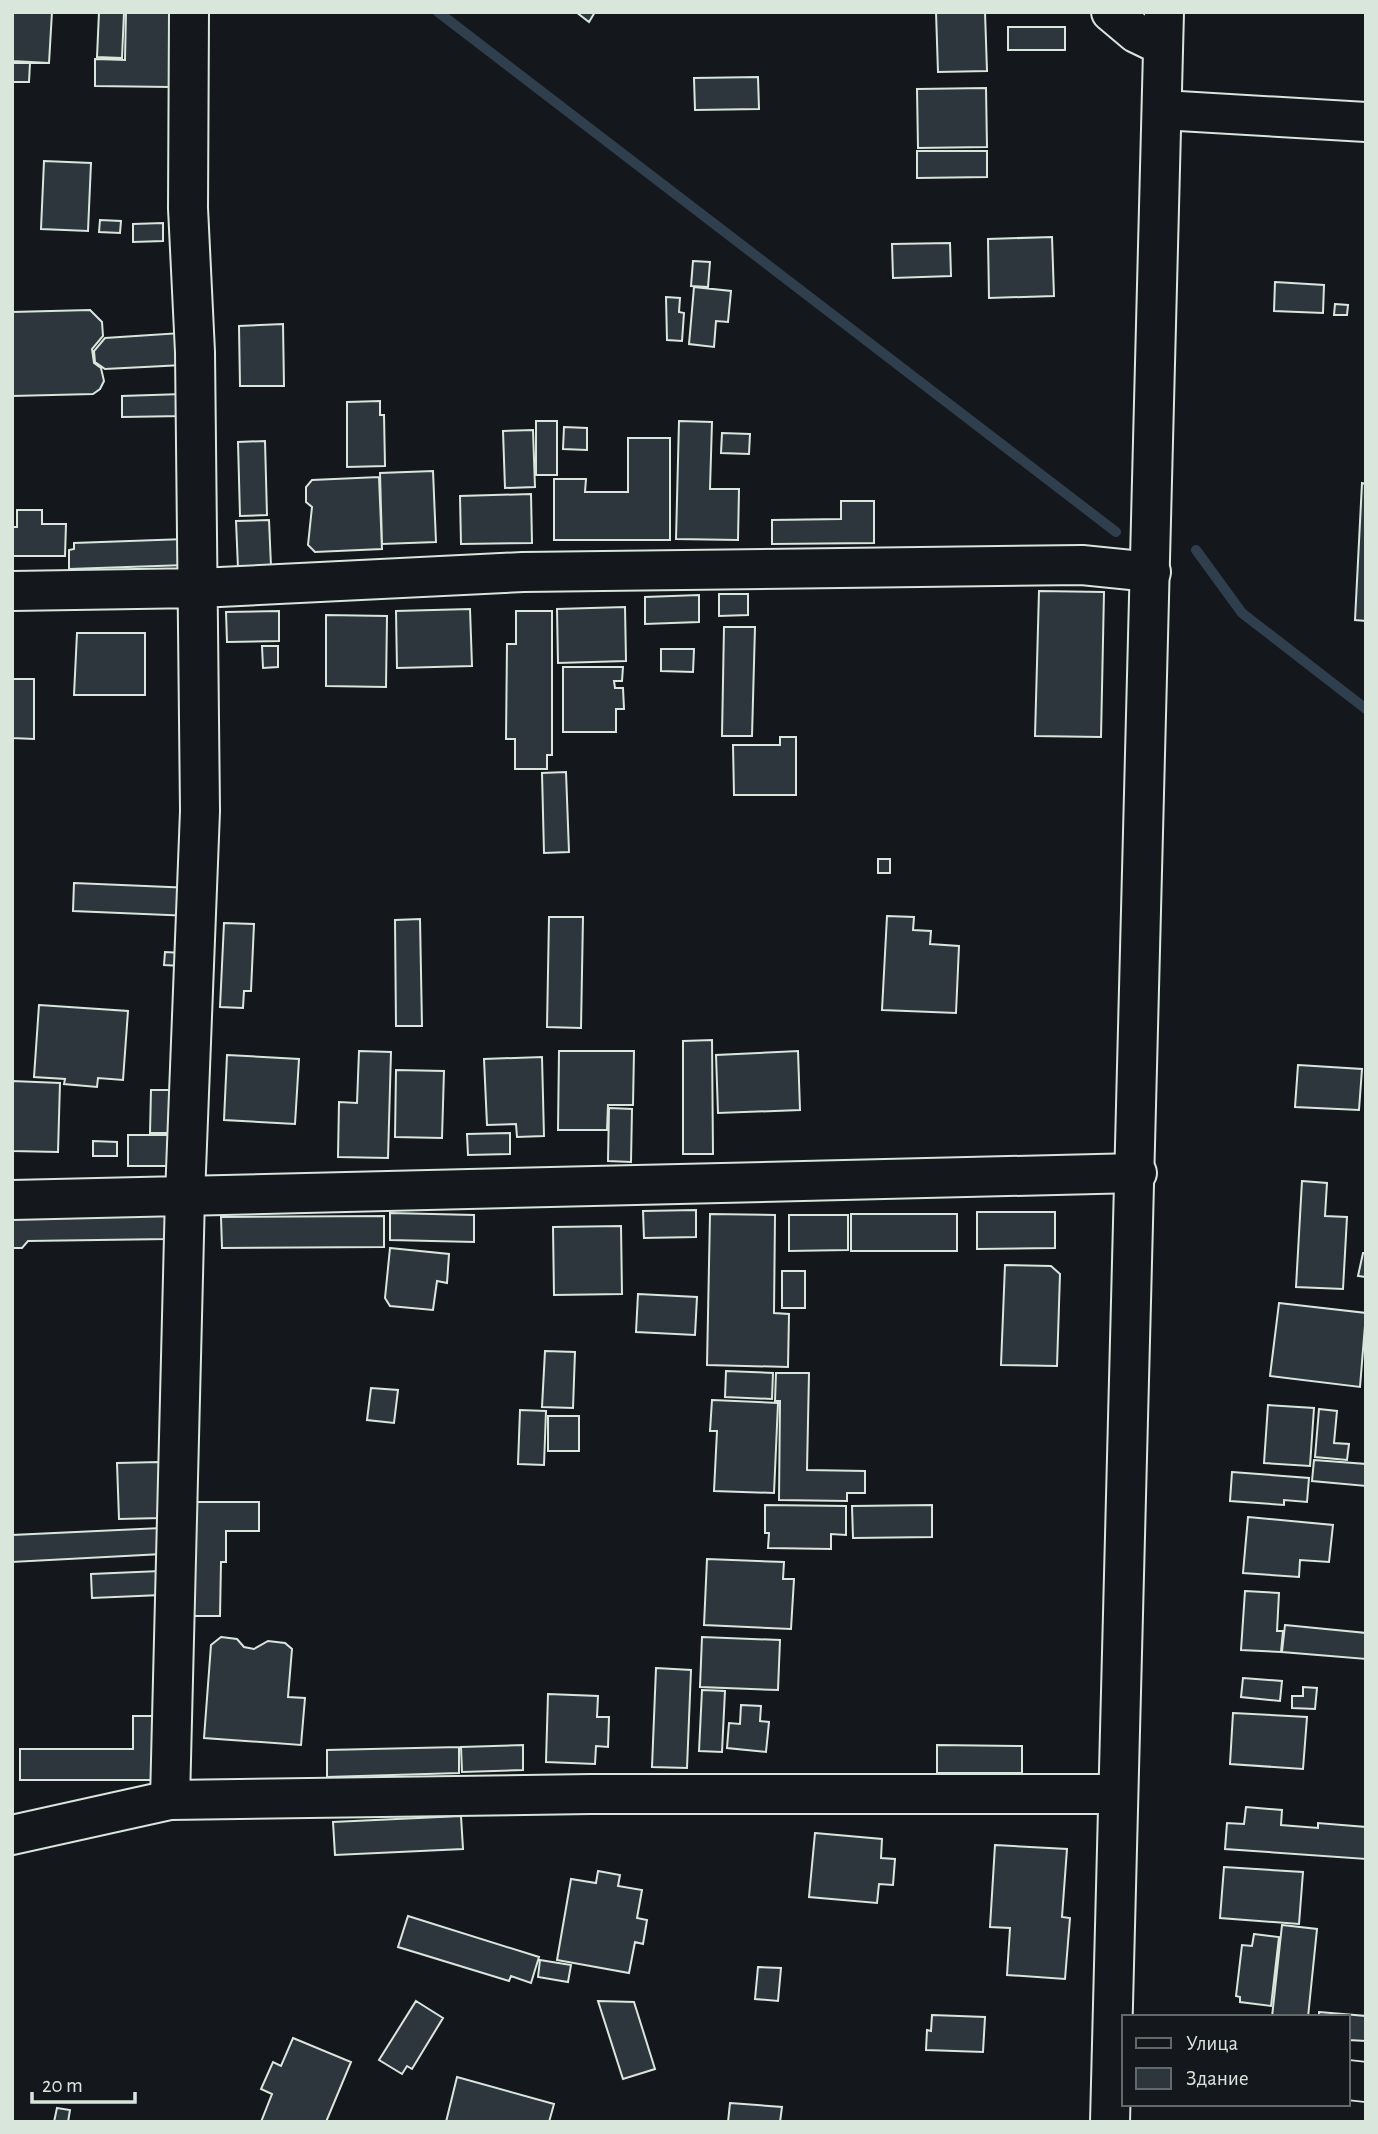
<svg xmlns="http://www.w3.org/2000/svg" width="1378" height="2134" font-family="'Alegreya Sans',sans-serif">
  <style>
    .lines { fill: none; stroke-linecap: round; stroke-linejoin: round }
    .stream { stroke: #2f3f4d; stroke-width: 10 }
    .building { fill: #2c363c; stroke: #d8e6dc; stroke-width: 2 }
    .minor-casing { stroke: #d8e6dc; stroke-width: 42 }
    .major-casing { stroke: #d8e6dc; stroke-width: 42 }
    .minor { stroke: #14181c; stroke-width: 38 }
    .major { stroke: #14181c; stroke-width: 38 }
  </style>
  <rect width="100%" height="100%" fill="#14181c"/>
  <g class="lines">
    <!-- stream -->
    <path class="stream" d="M 438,12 L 1116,532
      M 1196,550 L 1242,613 L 1366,709"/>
  </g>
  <!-- building -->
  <path class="building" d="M 12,12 L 52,12 L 49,63 L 12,61 Z
    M 99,12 L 124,12 L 122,58 L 97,57 Z
    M 126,12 L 172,12 L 170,87 L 95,86 L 95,59 L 125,60 Z
    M 576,12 L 595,12 L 589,22 Z
    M 936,12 L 985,12 L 987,71 L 938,72 Z
    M 1008,27 L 1065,27 L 1065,50 L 1008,50 Z
    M 12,63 L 30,63 L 29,82 L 12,82 Z
    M 758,77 L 759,109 L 695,110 L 694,78 Z
    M 986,88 L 987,147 L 918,148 L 917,89 Z
    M 917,151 L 987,151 L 987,177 L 917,178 Z
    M 44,161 L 91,163 L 88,231 L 41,229 Z
    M 100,220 L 121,221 L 120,233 L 99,232 Z
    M 163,223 L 163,241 L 133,242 L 133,224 Z
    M 1052,237 L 1054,296 L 989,298 L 988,239 Z
    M 950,243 L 951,276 L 893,278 L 892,244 Z
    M 693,261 L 710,262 L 708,287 L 691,286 Z
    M 1275,282 L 1324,285 L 1323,313 L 1274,311 Z
    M 694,287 L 731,291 L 728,322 L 716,321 L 714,347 L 689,344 Z
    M 666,297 L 680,298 L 679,312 L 684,313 L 682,341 L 667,340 Z
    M 1335,304 L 1348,305 L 1347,315 L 1334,315 Z
    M 90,310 L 102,322 L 103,336 L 92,349 L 94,363 L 101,368 L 104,381 L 100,389 L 93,394 L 12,396 L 12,312 Z
    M 283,324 L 284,386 L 240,386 L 239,326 Z
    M 181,333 L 183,365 L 105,369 L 95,362 L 94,351 L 105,338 Z
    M 182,394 L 183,416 L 122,417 L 122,396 Z
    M 380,401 L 380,415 L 384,415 L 385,466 L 347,467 L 347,402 Z
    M 536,421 L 557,421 L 557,475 L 536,475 Z
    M 679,421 L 712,422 L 710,489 L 739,489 L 738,540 L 676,539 Z
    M 564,427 L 587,428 L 587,450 L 563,449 Z
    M 533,430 L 535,487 L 505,488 L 503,431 Z
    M 722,433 L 750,434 L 749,454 L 721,453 Z
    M 628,438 L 670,438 L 670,540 L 554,540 L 554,479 L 586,479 L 585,492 L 628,492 Z
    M 265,441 L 267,515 L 240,516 L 238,442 Z
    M 433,471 L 436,542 L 382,544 L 380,473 Z
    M 379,477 L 382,549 L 315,552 L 308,545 L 312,507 L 306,502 L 306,487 L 312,480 Z
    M 1362,483 L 1366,484 L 1366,621 L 1355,620 Z
    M 531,494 L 532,543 L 461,544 L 460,496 Z
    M 841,501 L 874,501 L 874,543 L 772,544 L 772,520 L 841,519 Z
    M 17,510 L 42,510 L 42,524 L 66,524 L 65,556 L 12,556 L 12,527 L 17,527 Z
    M 269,520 L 271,566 L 238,568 L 236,521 Z
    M 185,539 L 186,565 L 69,569 L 69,550 L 74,549 L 74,543 Z
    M 1039,591 L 1104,592 L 1101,737 L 1035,736 Z
    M 719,594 L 748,594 L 748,615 L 719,616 Z
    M 699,595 L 699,622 L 645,624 L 645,597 Z
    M 625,607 L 626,661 L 558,663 L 557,609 Z
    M 470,609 L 472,666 L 397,668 L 396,611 Z
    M 279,611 L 279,641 L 227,642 L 226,612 Z
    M 516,611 L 552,611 L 552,755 L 547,755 L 547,769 L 515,769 L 515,739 L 506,739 L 507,644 L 516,644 Z
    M 326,615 L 387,616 L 386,687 L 326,686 Z
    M 724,627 L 755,627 L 752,736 L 722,736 Z
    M 77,633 L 145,633 L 145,695 L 74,695 Z
    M 262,646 L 278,646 L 278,667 L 263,668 Z
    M 661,649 L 694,649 L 693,672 L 661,671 Z
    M 563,667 L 623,667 L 622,681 L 614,681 L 615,688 L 623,688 L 624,709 L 616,709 L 616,732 L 563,732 Z
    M 12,679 L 34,679 L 34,739 L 12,738 Z
    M 780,737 L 796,737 L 796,795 L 734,795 L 733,745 L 780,745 Z
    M 566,772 L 569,852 L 544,853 L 542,773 Z
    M 878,859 L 890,859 L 890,873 L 878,873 Z
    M 74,883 L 192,888 L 191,916 L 73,911 Z
    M 887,916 L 914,917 L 913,930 L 931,931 L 930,944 L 959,946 L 956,1013 L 882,1010 Z
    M 549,917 L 583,917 L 581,1028 L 547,1027 Z
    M 420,919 L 422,1026 L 396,1026 L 395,920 Z
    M 224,923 L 254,924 L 251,991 L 244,991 L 243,1008 L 220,1007 Z
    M 165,952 L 182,953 L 181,966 L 164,965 Z
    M 39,1005 L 128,1011 L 123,1080 L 98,1078 L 97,1087 L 64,1084 L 65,1079 L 34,1077 Z
    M 712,1040 L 713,1154 L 683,1154 L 683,1041 Z
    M 359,1051 L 391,1052 L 388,1158 L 338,1157 L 339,1102 L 357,1103 Z
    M 559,1051 L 634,1051 L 633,1105 L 608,1105 L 607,1130 L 558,1130 Z
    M 798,1051 L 800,1110 L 718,1113 L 716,1055 Z
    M 227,1055 L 299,1059 L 295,1124 L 224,1120 Z
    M 542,1057 L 544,1136 L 517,1137 L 516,1124 L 487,1125 L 484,1059 Z
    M 1298,1065 L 1362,1069 L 1359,1110 L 1295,1107 Z
    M 396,1070 L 444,1071 L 442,1138 L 395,1137 Z
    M 12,1081 L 60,1083 L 58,1152 L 12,1151 Z
    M 151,1090 L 173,1090 L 172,1133 L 150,1133 Z
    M 609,1108 L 632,1109 L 631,1162 L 608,1161 Z
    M 510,1133 L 510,1154 L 468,1155 L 467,1134 Z
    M 128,1135 L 168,1135 L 168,1166 L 128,1166 Z
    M 93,1141 L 117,1142 L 117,1156 L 93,1156 Z
    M 1302,1181 L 1327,1183 L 1325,1216 L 1347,1217 L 1343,1289 L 1296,1287 Z
    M 696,1210 L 696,1237 L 644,1238 L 643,1211 Z
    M 977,1212 L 1055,1212 L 1055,1248 L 977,1249 Z
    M 168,1213 L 168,1239 L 28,1241 L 22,1248 L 12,1248 L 12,1216 Z
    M 390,1213 L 474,1215 L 474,1242 L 390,1240 Z
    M 710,1214 L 775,1215 L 774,1313 L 789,1314 L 788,1367 L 707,1365 Z
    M 851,1214 L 957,1214 L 957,1251 L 851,1251 Z
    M 789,1215 L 848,1215 L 848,1250 L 789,1251 Z
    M 384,1216 L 384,1247 L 222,1248 L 221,1217 Z
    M 621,1226 L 622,1294 L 554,1295 L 553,1227 Z
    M 390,1248 L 449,1254 L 447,1283 L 437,1281 L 433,1310 L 390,1306 L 385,1298 Z
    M 1363,1253 L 1366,1253 L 1366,1277 L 1358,1276 Z
    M 1005,1265 L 1051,1266 L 1060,1274 L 1057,1366 L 1001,1365 Z
    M 782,1271 L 805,1271 L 805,1308 L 782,1308 Z
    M 638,1294 L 697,1297 L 695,1335 L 636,1332 Z
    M 1279,1303 L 1366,1313 L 1360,1387 L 1270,1376 Z
    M 545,1351 L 575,1352 L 573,1408 L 542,1407 Z
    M 726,1371 L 773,1373 L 772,1399 L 725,1397 Z
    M 776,1373 L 809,1373 L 807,1470 L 865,1471 L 865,1493 L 847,1493 L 847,1501 L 779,1500 L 780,1401 L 775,1401 Z
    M 371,1388 L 398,1390 L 394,1423 L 367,1420 Z
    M 712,1400 L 778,1403 L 774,1493 L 714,1491 L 717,1431 L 710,1431 Z
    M 1268,1405 L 1314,1408 L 1310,1466 L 1264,1463 Z
    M 1319,1409 L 1337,1411 L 1334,1443 L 1349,1444 L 1347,1460 L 1315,1457 Z
    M 520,1410 L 546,1411 L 544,1465 L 518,1464 Z
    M 548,1416 L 579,1416 L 579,1451 L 548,1451 Z
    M 1314,1460 L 1366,1464 L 1366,1486 L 1312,1481 Z
    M 159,1462 L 160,1518 L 119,1519 L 117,1463 Z
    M 1232,1472 L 1309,1478 L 1307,1502 L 1284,1500 L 1284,1505 L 1230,1501 Z
    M 195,1502 L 259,1502 L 259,1531 L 226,1531 L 226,1562 L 221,1562 L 220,1616 L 193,1616 Z
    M 765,1505 L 846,1506 L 846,1535 L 831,1534 L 831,1549 L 768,1548 L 769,1533 L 765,1533 Z
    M 932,1505 L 932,1537 L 853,1538 L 852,1506 Z
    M 1248,1517 L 1333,1525 L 1329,1562 L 1300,1560 L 1299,1577 L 1243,1573 Z
    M 161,1528 L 162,1554 L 12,1562 L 12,1535 Z
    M 707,1559 L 784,1562 L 783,1579 L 794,1579 L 791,1629 L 704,1625 Z
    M 160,1571 L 161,1595 L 92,1598 L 91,1574 Z
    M 1245,1591 L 1279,1593 L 1277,1631 L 1283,1631 L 1281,1652 L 1241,1650 Z
    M 1285,1625 L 1366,1633 L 1366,1659 L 1282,1652 Z
    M 221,1637 L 237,1639 L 244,1647 L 254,1649 L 268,1641 L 285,1643 L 292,1649 L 288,1697 L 305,1698 L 301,1745 L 204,1738 L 211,1645 Z
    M 702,1637 L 780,1640 L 778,1690 L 700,1687 Z
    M 656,1668 L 691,1670 L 687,1768 L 652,1767 Z
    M 1243,1678 L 1282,1681 L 1280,1701 L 1241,1697 Z
    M 1303,1687 L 1317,1688 L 1315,1709 L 1292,1708 L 1292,1696 L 1303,1696 Z
    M 702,1690 L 725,1691 L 722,1752 L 699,1751 Z
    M 548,1694 L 598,1696 L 597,1717 L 609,1717 L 608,1747 L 596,1746 L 595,1764 L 546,1762 Z
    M 741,1705 L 761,1706 L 760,1721 L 769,1722 L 766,1752 L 727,1748 L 729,1723 L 740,1724 Z
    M 1233,1713 L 1307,1717 L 1303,1769 L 1230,1764 Z
    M 133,1716 L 161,1716 L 160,1780 L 20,1780 L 20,1749 L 133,1749 Z
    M 523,1745 L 523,1770 L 462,1772 L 461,1747 Z
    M 937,1745 L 1022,1746 L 1022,1773 L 937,1773 Z
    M 459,1747 L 459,1773 L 327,1777 L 327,1750 Z
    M 1246,1807 L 1282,1810 L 1281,1825 L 1318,1828 L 1318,1823 L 1366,1827 L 1366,1859 L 1225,1849 L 1227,1823 L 1244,1824 Z
    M 461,1816 L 463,1849 L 335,1855 L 333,1822 Z
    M 815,1833 L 882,1839 L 881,1858 L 895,1859 L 893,1885 L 879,1884 L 877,1903 L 809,1897 Z
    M 995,1845 L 1067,1849 L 1062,1917 L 1070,1918 L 1065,1979 L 1007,1975 L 1010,1928 L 990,1927 Z
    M 1224,1867 L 1303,1872 L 1299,1924 L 1220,1918 Z
    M 598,1871 L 620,1875 L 618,1886 L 642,1890 L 637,1918 L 647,1920 L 643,1944 L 635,1942 L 629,1973 L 557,1960 L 571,1879 L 596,1883 Z
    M 408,1916 L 539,1957 L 531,1983 L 511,1976 L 509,1981 L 398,1947 Z
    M 1282,1925 L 1317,1929 L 1308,2017 L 1272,2017 Z
    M 1254,1934 L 1279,1937 L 1271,2006 L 1240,2002 L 1240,1997 L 1236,1996 L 1242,1945 L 1252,1946 Z
    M 540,1960 L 571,1965 L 568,1982 L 538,1977 Z
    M 758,1967 L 781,1968 L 778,2001 L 755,1999 Z
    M 416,2001 L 443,2018 L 412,2069 L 407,2066 L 402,2074 L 379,2060 Z
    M 598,2001 L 634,2002 L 655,2069 L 623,2079 Z
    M 1319,2012 L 1366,2016 L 1366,2041 L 1348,2040 L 1348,2017 L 1319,2017 Z
    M 932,2015 L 985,2017 L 983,2052 L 926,2050 L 927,2030 L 931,2031 Z
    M 293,2038 L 351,2062 L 326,2122 L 261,2122 L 272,2094 L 261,2089 L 273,2062 L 281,2066 Z
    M 457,2077 L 554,2104 L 549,2122 L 446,2122 Z
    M 730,2103 L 782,2107 L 780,2122 L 728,2122 Z
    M 57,2108 L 70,2110 L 68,2122 L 54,2122 Z"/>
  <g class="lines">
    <defs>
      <path id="minor" d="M 1111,12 L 1136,33 L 1163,46
        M 1162,110 L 1366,122
        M 12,591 L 199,588 L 523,572 L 1082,565 L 1151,572
        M 12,1200 L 1137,1173
        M 170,1800 L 185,1196 L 200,811 L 195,352 L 188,208 L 189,12
        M 12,1835 L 170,1800 L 591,1794 L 1117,1794
        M 1348,2080 L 1366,2082"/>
      <path id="major" d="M 1110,2122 C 1128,1419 1151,716 1164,12"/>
    </defs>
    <!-- minor casing -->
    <use href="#minor" class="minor-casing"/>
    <!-- major casing -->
    <use href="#major" class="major-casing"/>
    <!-- minor -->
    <use href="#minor" class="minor"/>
    <!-- major -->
    <use href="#major" class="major"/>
  </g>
  <!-- border -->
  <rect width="1378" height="2134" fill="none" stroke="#d8e6dc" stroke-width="28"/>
  <!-- legend -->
  <rect x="1122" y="2015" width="228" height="91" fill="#14181c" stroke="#626a69" stroke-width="2"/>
  <rect x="1136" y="2038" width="35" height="10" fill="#14181c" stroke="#626a69" stroke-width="2"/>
  <text x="1186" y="2050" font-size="21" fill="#d8e6dc">Улица</text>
  <rect x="1136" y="2068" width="35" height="21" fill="#2c363c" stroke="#626a69" stroke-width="2"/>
  <text x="1186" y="2085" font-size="21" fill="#d8e6dc">Здание</text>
  <!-- scale -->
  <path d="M32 2092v10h103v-10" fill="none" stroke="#d8e6dc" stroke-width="3.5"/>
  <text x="42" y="2092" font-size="21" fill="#d8e6dc" stroke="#14181c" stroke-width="5" paint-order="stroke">20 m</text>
</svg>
